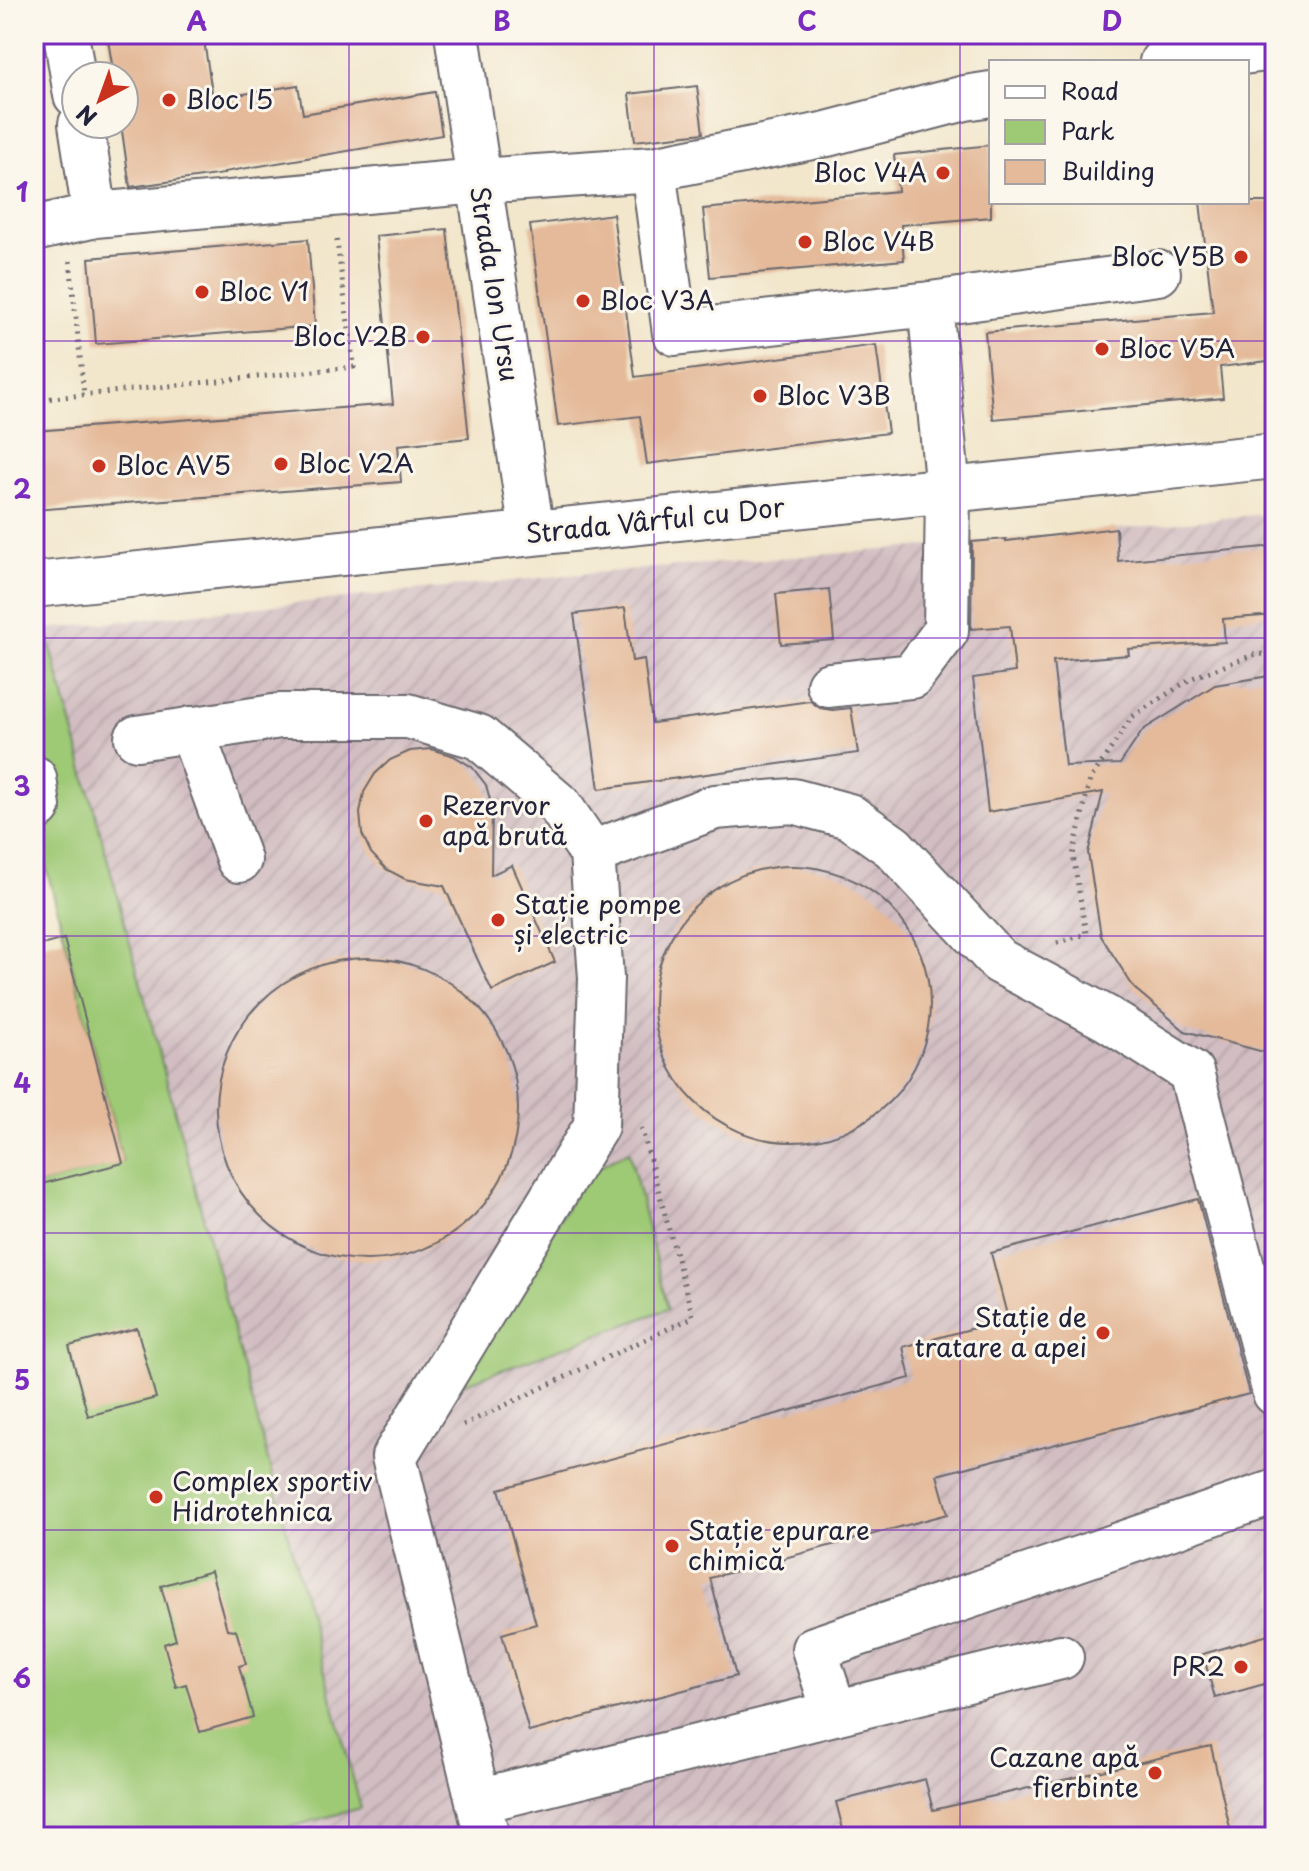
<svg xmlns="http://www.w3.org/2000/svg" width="1309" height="1871" font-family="'Playpen Sans',sans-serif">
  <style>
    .industrial { fill: url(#industrial-furrows) }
    .green { fill: #9ec975; stroke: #607658; stroke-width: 2 }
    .building { fill: #e4ba9a }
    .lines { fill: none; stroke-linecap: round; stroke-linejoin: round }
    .minor-casing { stroke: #6b676d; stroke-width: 48 }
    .path { stroke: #6b676d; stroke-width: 5; stroke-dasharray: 2 6; stroke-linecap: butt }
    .minor { stroke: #fff; stroke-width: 44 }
    .grid { fill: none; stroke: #7b2cbf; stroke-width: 2; stroke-opacity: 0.55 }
    .poi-dot { fill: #c8321e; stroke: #fbf7ec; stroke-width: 3 }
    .labels { text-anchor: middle; stroke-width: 6; stroke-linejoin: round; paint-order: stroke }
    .poi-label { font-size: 26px; fill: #22223b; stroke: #fbf7ec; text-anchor: start }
    .street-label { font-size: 26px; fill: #22223b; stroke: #fbf7ec }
    .neatline { fill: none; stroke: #7b2cbf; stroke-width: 3 }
    .grid-label { font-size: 26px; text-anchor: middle; font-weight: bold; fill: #7b2cbf }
  </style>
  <defs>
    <pattern id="industrial-furrows" width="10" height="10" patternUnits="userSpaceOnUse" patternTransform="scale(2)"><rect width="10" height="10" fill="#d2bec2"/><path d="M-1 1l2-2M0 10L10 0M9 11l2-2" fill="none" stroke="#b4a3a8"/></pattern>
  </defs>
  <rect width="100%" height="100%" fill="#fbf7ec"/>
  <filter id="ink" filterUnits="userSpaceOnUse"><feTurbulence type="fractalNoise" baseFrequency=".0125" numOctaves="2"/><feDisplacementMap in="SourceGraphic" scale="16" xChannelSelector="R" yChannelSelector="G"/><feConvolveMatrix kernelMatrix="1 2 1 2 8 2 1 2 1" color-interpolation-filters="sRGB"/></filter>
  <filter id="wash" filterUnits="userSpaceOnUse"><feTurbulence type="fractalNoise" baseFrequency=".006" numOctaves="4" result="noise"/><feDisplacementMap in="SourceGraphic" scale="32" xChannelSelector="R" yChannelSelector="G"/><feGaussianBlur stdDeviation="1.8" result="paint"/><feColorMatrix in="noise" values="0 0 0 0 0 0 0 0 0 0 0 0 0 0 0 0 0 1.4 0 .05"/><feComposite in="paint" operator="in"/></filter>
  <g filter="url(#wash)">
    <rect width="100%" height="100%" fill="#f2e6cb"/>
    <!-- industrial -->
    <path class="industrial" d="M 1275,513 L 1275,1837 L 276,1837 L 274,1831 L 361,1808 L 46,629 L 568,575 L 1018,539 Z"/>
    <!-- green -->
    <path class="green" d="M 46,629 L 361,1808 L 275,1831 L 276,1837 L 34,1837 L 34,1186 L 123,1162 L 34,820 L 34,631 Z
      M 629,1151 L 668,1309 L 460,1385 L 588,1172 Z"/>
    <g id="blocks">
      <!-- building -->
      <path class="building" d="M 107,34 L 203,34 L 213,99 L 298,85 L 303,114 L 435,92 L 442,135 L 224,172 L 224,174 L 130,187 L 121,124 L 124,124 L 124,76 L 114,76 Z
        M 697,86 L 703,133 L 635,141 L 629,94 Z
        M 991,145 L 991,217 L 901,225 L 904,260 L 710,277 L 703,209 L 898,191 L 894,155 Z
        M 1200,202 L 1275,202 L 1275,360 L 1220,367 L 1223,398 L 993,419 L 985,332 L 1213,312 Z
        M 613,214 L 635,377 L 876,345 L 888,433 L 647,464 L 640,416 L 558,426 L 530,225 Z
        M 447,229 L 469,438 L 398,445 L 401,482 L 34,510 L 34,431 L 393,404 L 376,236 Z
        M 308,239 L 315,326 L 96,344 L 89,258 Z
        M 1116,528 L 1118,561 L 1275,546 L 1275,615 L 1223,619 L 1225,642 L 1128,649 L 1129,655 L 1053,661 L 1065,766 L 1120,764 L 1143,730 L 1215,685 L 1275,675 L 1275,1055 L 1185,1031 L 1134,988 L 1101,936 L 1088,853 L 1103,792 L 988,812 L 973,678 L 1015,672 L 1010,626 L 971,629 L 972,542 L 1006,539 L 1006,541 Z
        M 829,589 L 834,640 L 781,644 L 776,594 Z
        M 625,608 L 632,661 L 644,659 L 652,723 L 810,701 L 820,708 L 832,710 L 851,708 L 858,753 L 599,789 L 574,614 Z
        M 431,749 L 454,756 L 472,767 L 486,785 L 492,807 L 491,875 L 512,865 L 555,962 L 492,991 L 444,886 L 405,879 L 386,869 L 371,853 L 362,834 L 360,813 L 364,792 L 375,774 L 390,760 L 410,751 Z
        M654 1004a138 138 0 1 1 276 0a138 138 0 1 1-276 0Z
        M 64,939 L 123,1163 L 34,1186 L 34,947 Z
        M216 1109a151 151 0 1 1 302 0a151 151 0 1 1-302 0Z
        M 1198,1199 L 1249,1394 L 937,1475 L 948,1514 L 710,1578 L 736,1676 L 529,1732 L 502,1634 L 536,1624 L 499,1489 L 910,1378 L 903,1347 L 1008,1319 L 991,1253 Z
        M 137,1328 L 156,1398 L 88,1416 L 69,1346 Z
        M 211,1571 L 227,1629 L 236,1630 L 246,1664 L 239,1666 L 253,1717 L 200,1732 L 186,1684 L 176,1687 L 164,1644 L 176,1640 L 161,1586 Z
        M 1275,1633 L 1275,1681 L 1215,1698 L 1203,1654 Z
        M 1211,1746 L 1232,1837 L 845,1837 L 836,1802 L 925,1779 L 933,1810 Z"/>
    </g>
  </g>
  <g filter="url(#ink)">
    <use href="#blocks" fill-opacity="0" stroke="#6b676d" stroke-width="2"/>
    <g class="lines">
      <defs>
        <path id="minor" d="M 66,34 L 76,95
          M 457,34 L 532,533
          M 1162,62 L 1275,48
          M 81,124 L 95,215
          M 653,169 L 675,333 L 930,304 L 1158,273
          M 34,229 L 95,215 L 479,181 L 653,169 L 827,134 L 965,98 L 991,94
          M 34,585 L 1275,456
          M 829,685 L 912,676 L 946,631 L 948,491 L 930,304
          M 191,729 L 239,860
          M 137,738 L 280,716 L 408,716 L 479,737 L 560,806 L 592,853
          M 34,778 L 38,807 L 34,809
          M 835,1713 L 814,1649 L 1275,1492
          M 478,1801 L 1061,1657
          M 487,1837 L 394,1457 L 596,1126 L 601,978 L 592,853 L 715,807 L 793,801 L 849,816 L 893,847 L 999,961 L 1106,1018 L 1191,1072 L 1275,1393"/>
      </defs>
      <!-- minor casing -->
      <use href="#minor" class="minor-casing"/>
      <!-- path -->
      <path class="path" d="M 70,261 L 84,395
        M 34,400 L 354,367 L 336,235
        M 1057,943 L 1086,934 L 1073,855 L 1090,780 L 1132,717 L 1192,678 L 1256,654 L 1275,655
        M 463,1425 L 693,1317 L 640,1123"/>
      <!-- minor -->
      <use href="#minor" class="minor"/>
    </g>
  </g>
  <!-- grid -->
  <path class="grid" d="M 349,34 L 349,1837M 654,34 L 654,1837M 960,34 L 960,1837M 34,341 L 1275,341M 34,638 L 1275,638M 34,936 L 1275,936M 34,1233 L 1275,1233M 34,1530 L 1275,1530"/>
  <!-- markers -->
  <g class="poi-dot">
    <circle cx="169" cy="100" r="8"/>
    <circle cx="943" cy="173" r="8"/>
    <circle cx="805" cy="242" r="8"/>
    <circle cx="1241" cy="257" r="8"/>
    <circle cx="202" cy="292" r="8"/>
    <circle cx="583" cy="301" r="8"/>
    <circle cx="423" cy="337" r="8"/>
    <circle cx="1102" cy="349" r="8"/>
    <circle cx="760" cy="396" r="8"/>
    <circle cx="281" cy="464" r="8"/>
    <circle cx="99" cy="466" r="8"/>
    <circle cx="426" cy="821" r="8"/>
    <circle cx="498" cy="920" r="8"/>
    <circle cx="1103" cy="1333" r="8"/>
    <circle cx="156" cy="1497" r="8"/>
    <circle cx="672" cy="1546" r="8"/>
    <circle cx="1241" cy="1667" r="8"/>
    <circle cx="1155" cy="1773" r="8"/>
  </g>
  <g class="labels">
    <!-- poi labels -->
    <g class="poi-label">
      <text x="185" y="109">Bloc I5</text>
      <text x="927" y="182" text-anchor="end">Bloc V4A</text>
      <text x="821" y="251">Bloc V4B</text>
      <text x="1225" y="266" text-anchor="end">Bloc V5B</text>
      <text x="218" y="301">Bloc V1</text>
      <text x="599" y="310">Bloc V3A</text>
      <text x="407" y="346" text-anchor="end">Bloc V2B</text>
      <text x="1118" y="358">Bloc V5A</text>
      <text x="776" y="405">Bloc V3B</text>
      <text x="297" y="473">Bloc V2A</text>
      <text x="115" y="475">Bloc AV5</text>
      <text x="442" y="815">Rezervor<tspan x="442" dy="30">apă brută</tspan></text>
      <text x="514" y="914">Stație pompe<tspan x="514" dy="30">și electric</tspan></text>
      <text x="1087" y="1327" text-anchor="end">Stație de<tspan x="1087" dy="30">tratare a apei</tspan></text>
      <text x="172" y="1491">Complex sportiv<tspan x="172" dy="30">Hidrotehnica</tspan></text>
      <text x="688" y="1540">Stație epurare<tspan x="688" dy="30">chimică</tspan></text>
      <text x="1225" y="1676" text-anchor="end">PR2</text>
      <text x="1139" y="1767" text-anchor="end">Cazane apă<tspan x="1139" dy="30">fierbinte</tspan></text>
    </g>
    <!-- street labels -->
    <g class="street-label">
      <text transform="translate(494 284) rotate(81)" y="9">Strada Ion Ursu</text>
      <text transform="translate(655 521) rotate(-6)" y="9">Strada Vârful cu Dor</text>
    </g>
  </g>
  <!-- margin -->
  <rect width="1309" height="1871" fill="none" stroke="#fbf7ec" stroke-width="88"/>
  <!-- legend -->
  <rect x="989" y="60" width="260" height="144" fill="#fbf7ec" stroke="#a4a2a5" stroke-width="2"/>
  <rect x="1005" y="86" width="40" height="12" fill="#ffffff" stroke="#a4a2a5" stroke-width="2"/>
  <text x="1061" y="100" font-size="24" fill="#22223b">Road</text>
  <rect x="1005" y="120" width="40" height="24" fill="#9ec975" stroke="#a4a2a5" stroke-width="2"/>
  <text x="1061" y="140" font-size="24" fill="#22223b">Park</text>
  <rect x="1005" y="160" width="40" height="24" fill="#e4ba9a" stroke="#a4a2a5" stroke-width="2"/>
  <text x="1061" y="180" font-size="24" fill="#22223b">Building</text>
  <!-- north arrow -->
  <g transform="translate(100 100) rotate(221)"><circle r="38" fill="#fbf7ec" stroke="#a4a2a5" stroke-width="2"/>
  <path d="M0-6L14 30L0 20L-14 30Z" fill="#c8321e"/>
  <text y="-12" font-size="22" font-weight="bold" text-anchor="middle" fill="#22223b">N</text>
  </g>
  <rect x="44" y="44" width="1221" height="1783" class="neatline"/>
  <g class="grid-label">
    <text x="197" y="31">A</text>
    <text x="502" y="31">B</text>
    <text x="807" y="31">C</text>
    <text x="1112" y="31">D</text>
    <text x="22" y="202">1</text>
    <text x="22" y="499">2</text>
    <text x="22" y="796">3</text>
    <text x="22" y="1093">4</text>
    <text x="22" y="1390">5</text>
    <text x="22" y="1688">6</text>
  </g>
</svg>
